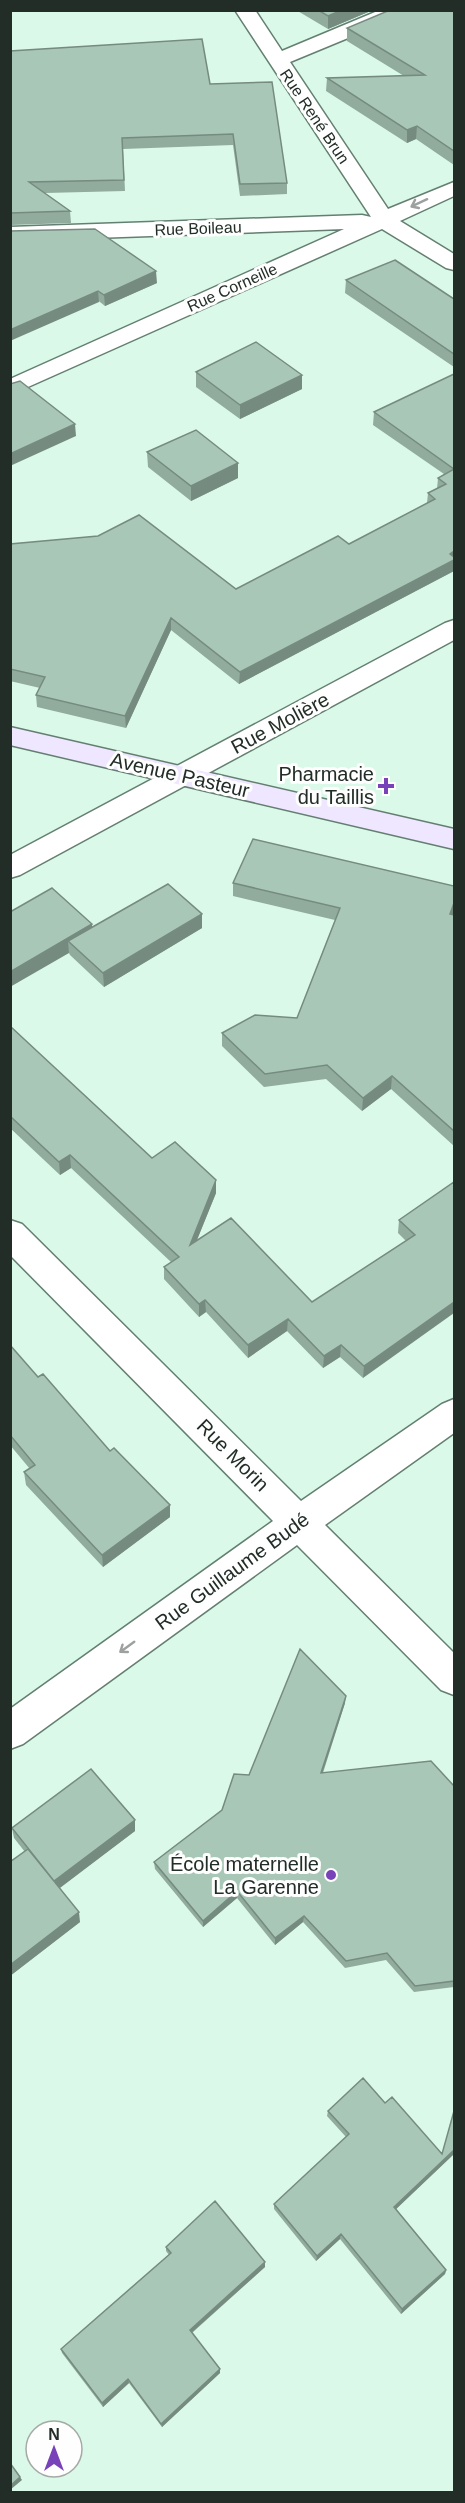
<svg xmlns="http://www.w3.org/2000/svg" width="465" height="2503" font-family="Helvetica,sans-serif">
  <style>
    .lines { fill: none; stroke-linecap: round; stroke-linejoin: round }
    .street-casing { stroke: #647f71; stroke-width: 3 }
    .secondary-casing { stroke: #647f71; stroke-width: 3 }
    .street { fill: #fff; fill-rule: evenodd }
    .secondary { fill: #efe6ff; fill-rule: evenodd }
    .wall { fill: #91ab9d }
    .shaded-wall { fill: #768b80 }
    .building { fill: #a9c7b7; stroke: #768b80; stroke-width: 1.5 }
    .oneway { stroke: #9ca09e }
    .poi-dot { fill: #7842b9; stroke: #fdfefd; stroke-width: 2 }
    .labels { text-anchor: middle; stroke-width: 6; stroke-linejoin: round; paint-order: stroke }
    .far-street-label { font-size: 16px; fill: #222d27; stroke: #fdfefd }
    .street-label { font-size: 20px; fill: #222d27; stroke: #fdfefd }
    .poi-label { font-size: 20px; fill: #222d27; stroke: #fdfefd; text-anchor: end }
  </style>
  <rect width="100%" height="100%" fill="#daf9e8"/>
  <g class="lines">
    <defs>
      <path id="street" d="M 235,10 L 255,10 L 282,51 L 380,10 L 409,10 L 406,14 L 290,62 L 388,209 L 454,182 L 454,196 L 400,221 L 454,254 L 454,270 L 446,268 L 382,229 L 10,395 L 10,379 L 344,229 L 10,241 L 10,227 L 362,215 L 371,217 Z
        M 454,620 L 454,640 L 20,875 L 10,878 L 10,855 L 445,623 Z
        M 10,1220 L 22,1224 L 301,1501 L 442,1404 L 454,1399 L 454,1433 L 325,1525 L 454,1653 L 454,1695 L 441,1690 L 297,1545 L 23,1744 L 10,1749 L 10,1709 L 273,1521 L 10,1255 Z"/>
      <path id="secondary" d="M 10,727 L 454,829 L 454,849 L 10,745 Z"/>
    </defs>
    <!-- street casing -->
    <use href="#street" class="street-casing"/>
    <!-- secondary casing -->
    <use href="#secondary" class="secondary-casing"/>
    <!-- street -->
    <use href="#street" class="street"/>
    <!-- secondary -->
    <use href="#secondary" class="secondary"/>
  </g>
  <!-- wall -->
  <path class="wall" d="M 296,10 L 373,10 L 328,29 Z
    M 454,10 L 454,165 L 416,139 L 407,143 L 326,91 L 327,78 L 404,76 L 347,41 L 347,28 Z
    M 10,51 L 210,84 L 287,183 L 287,194 L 240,196 L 233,145 L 123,149 L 125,191 L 45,193 L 70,211 L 71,223 L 10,225 Z
    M 10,231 L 157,283 L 105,306 Z
    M 346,280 L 454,299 L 454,367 L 345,293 Z
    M 196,372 L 302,389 L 240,419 L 196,387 Z
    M 454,374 L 454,571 L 239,684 L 171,630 L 126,728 L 37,707 L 36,695 L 40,688 L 10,681 L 10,544 L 236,589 L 349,544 L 427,503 L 428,493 L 437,489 L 438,478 L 444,474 L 373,425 L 374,412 Z
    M 147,452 L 238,478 L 191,501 L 148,467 Z
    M 233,883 L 454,915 L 454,1146 L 391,1089 L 362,1111 L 326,1079 L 264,1087 L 222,1046 L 222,1033 L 297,1018 L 335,920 L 233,896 Z
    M 10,912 L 93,927 L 202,928 L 104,987 L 70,955 L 69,953 Z
    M 10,1026 L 152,1158 L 216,1193 L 197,1240 L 312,1302 L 406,1241 L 398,1233 L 399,1220 L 454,1182 L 363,1378 L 340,1357 L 323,1368 L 287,1331 L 248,1358 L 206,1312 L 199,1317 L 164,1279 L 164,1267 L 171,1262 L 71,1168 L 60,1175 L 10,1128 Z
    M 10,1345 L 38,1377 L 110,1451 L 170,1517 L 103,1567 L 26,1485 L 24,1472 L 30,1469 L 10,1445 Z
    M 345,1703 L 323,1773 L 454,1786 L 454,1987 L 414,1992 L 386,1960 L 345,1968 L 303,1922 L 275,1945 L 237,1898 L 203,1927 L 155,1869 L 154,1862 L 222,1810 L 249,1775 Z
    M 135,1820 L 135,1831 L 59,1888 L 80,1922 L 10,1976 L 10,1862 L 25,1852 L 14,1838 L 12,1828 Z
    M 385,2103 L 442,2154 L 454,2154 L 396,2209 L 446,2270 L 445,2274 L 401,2314 L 340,2239 L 316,2261 L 274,2209 L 274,2204 L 346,2137 L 327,2116 L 328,2111 Z
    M 166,2247 L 265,2262 L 265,2267 L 192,2333 L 220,2369 L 220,2373 L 162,2427 L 129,2383 L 103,2407 L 62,2353 L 61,2349 L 169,2255 L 166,2251 Z"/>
  <!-- shaded-wall -->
  <path class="shaded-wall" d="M 342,10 L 373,10 L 328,29 L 328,16 Z
    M 417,126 L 416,139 L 407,143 L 407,130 Z
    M 156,271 L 157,283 L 105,306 L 104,295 Z
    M 98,291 L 99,302 L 10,341 L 10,330 Z
    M 302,375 L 302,389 L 240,419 L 240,405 Z
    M 75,424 L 76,436 L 10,466 L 10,454 Z
    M 238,463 L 238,478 L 191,501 L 191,486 Z
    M 454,551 L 454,571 L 239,684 L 240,672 Z
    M 171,618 L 171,630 L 126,728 L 125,716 Z
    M 454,903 L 454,912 L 449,928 L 450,914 Z
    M 202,914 L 202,928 L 104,987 L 103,973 Z
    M 92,924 L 93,939 L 68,941 L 69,953 L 10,987 L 10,972 Z
    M 392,1076 L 391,1089 L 362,1111 L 363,1098 Z
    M 70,1155 L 71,1168 L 60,1175 L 59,1162 Z
    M 216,1180 L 216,1193 L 190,1257 L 190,1245 Z
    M 205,1300 L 206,1312 L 199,1317 L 199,1304 Z
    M 454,1302 L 454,1313 L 363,1378 L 364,1366 Z
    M 288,1319 L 287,1331 L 248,1358 L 248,1345 Z
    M 341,1345 L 340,1357 L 323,1368 L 324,1356 Z
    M 170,1505 L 170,1517 L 103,1567 L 102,1555 Z
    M 346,1696 L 345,1703 L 320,1780 L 321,1773 Z
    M 135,1820 L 135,1831 L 56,1891 L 54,1881 Z
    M 237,1891 L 237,1898 L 203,1927 L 203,1921 Z
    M 79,1912 L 80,1922 L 10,1976 L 10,1965 Z
    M 304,1916 L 303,1922 L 275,1945 L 275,1938 Z
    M 454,2150 L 454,2154 L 393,2212 L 394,2207 Z
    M 341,2234 L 340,2239 L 316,2261 L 317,2256 Z
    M 265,2262 L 265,2267 L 190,2334 L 190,2330 Z
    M 446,2270 L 445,2274 L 401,2314 L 402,2309 Z
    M 220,2369 L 220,2373 L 162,2427 L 161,2424 Z
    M 128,2379 L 129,2383 L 103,2407 L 102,2403 Z
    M 20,2477 L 22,2480 L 10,2490 L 10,2486 Z"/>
  <!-- building -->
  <path class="building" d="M 318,10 L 342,10 L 328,16 Z
    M 390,10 L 454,10 L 454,151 L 417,126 L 407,130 L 327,78 L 425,75 L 347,28 Z
    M 202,39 L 210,84 L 272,82 L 287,183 L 240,184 L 233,134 L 122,138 L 124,180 L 29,182 L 70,211 L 10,213 L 10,51 Z
    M 95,229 L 156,271 L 104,295 L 98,291 L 10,330 L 10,231 Z
    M 395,260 L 454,299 L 454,354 L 346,280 Z
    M 256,342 L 302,375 L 240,405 L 196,372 Z
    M 454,374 L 454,469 L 374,412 Z
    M 20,381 L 75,424 L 10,454 L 10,384 Z
    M 196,430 L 238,463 L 191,486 L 147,452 Z
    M 454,469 L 454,551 L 450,554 L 454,557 L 454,560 L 240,672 L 171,618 L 125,716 L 36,695 L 45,677 L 10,669 L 10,544 L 98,536 L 139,515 L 236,589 L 338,536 L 349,544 L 435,499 L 428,493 L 446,484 L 438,478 Z
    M 253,839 L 454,886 L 454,903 L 450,914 L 454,915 L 454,1131 L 392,1076 L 363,1098 L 327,1065 L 265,1074 L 222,1033 L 255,1015 L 297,1018 L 340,908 L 233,883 Z
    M 168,884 L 202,914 L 103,973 L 68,941 Z
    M 52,888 L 92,924 L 10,972 L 10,912 Z
    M 10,1026 L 152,1158 L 175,1142 L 216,1180 L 190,1245 L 231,1218 L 312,1302 L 415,1235 L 399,1220 L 454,1182 L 454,1302 L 364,1366 L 341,1345 L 324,1356 L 288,1319 L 248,1345 L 205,1300 L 199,1304 L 164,1267 L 179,1257 L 70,1155 L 59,1162 L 10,1116 Z
    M 10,1345 L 38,1377 L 43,1374 L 110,1451 L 114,1448 L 170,1505 L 102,1555 L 24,1472 L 35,1465 L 10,1435 Z
    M 300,1649 L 346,1696 L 321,1773 L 431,1761 L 454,1786 L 454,1981 L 415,1986 L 387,1953 L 346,1961 L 304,1916 L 275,1938 L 237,1891 L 203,1921 L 154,1862 L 222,1810 L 234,1774 L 249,1775 Z
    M 91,1769 L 135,1820 L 54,1881 L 12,1828 Z
    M 28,1849 L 79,1912 L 10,1965 L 10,1862 Z
    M 363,2078 L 385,2103 L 392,2097 L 442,2154 L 454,2111 L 454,2150 L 394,2207 L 446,2270 L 402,2309 L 341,2234 L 317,2256 L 274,2204 L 349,2134 L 328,2111 Z
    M 215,2201 L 265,2262 L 190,2330 L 220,2369 L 161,2424 L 128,2379 L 102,2403 L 61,2349 L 171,2253 L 166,2247 Z
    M 10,2463 L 20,2477 L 10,2486 Z"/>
  <!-- one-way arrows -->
  <defs><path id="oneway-shaft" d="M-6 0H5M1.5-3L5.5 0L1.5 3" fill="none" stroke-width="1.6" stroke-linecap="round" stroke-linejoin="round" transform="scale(1.5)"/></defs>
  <g class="oneway">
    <use href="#oneway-shaft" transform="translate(419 203) rotate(155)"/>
    <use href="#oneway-shaft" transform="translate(127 1647) rotate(144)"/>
  </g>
  <!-- markers -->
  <g class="poi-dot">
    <path d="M383 777h6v6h6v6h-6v6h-6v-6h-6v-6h6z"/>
    <circle cx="331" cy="1875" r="6"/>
  </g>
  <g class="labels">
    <!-- far-street labels -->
    <g class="far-street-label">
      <text transform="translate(315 116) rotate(56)" y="6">Rue René Brun</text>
      <text transform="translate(198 228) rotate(-2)" y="6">Rue Boileau</text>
      <text transform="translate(232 287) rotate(-24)" y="6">Rue Corneille</text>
    </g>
    <!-- street labels -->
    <g class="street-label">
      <text transform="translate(280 723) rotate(-28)" y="7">Rue Molière</text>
      <text transform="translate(180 775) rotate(13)" y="7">Avenue Pasteur</text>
      <text transform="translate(233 1455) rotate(45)" y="7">Rue Morin</text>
      <text transform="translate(232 1571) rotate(-36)" y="7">Rue Guillaume Budé</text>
    </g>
    <!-- poi labels -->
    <g class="poi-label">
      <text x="374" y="781">Pharmacie<tspan x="374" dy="23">du Taillis</tspan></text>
      <text x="319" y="1871">École maternelle<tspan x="319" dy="23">La Garenne</tspan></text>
    </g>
  </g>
  <!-- border -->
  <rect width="465" height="2503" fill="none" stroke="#222d27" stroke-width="24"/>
  <!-- north arrow -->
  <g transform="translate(54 2449)"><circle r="28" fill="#fdfefd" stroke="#a5aaa7" stroke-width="1.5"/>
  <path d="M0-4.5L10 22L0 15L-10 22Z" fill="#7842b9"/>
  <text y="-9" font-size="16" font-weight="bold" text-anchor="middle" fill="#222d27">N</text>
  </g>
</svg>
